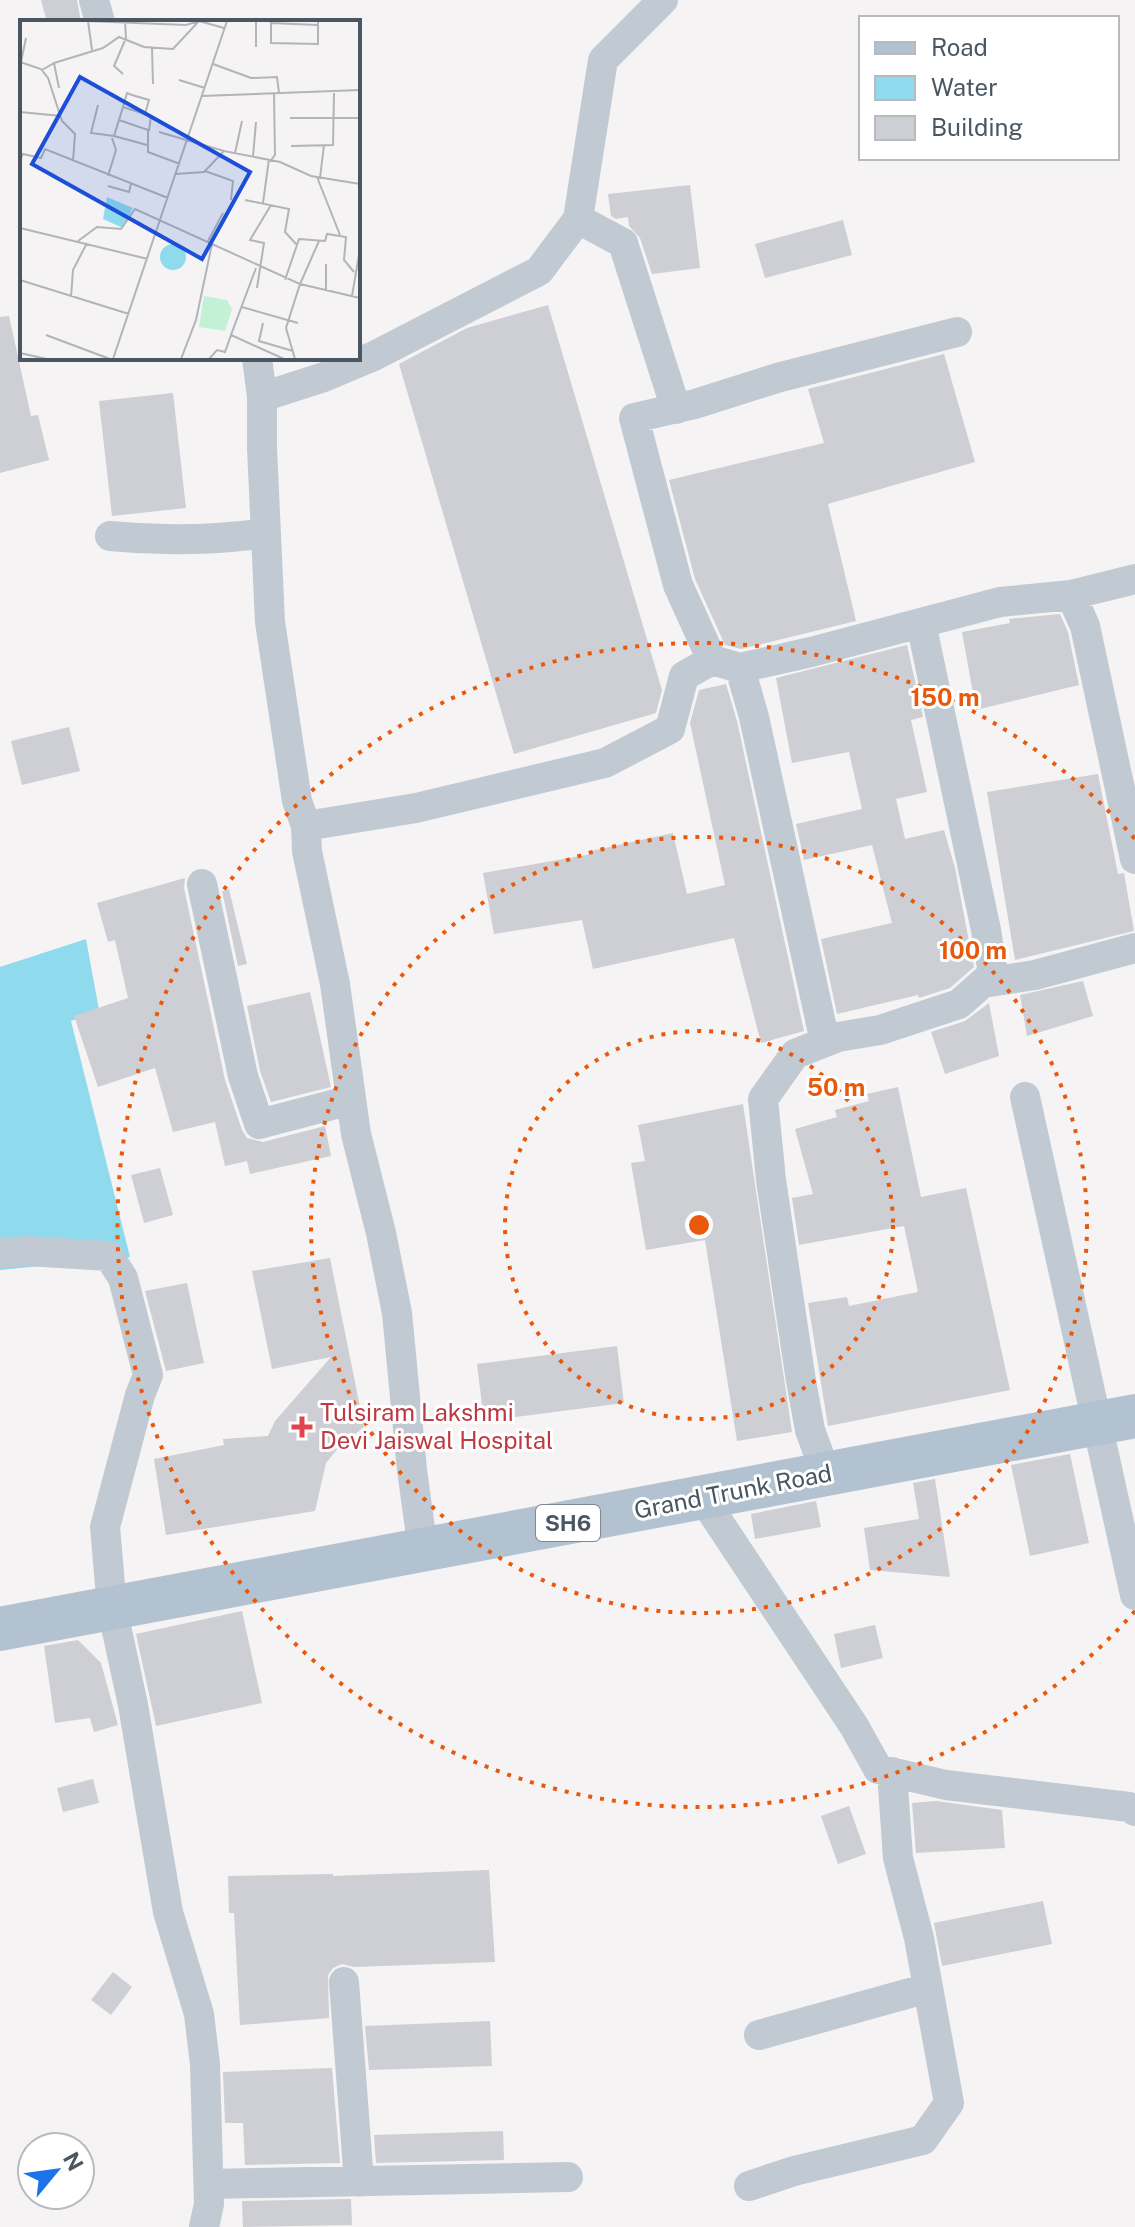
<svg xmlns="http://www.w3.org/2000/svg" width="1135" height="2227" font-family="'Public Sans',sans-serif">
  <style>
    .water { fill: #90daee }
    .building { fill: #cdcfd5 }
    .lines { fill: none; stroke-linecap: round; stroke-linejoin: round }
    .street { stroke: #c1cad2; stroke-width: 30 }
    .primary { stroke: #b3c2d1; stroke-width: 44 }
    .ring { fill: none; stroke: #e8590c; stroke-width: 4; stroke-dasharray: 4 8 }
    .health-dot { fill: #e0444e; stroke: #fff; stroke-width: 3 }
    .labels { text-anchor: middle; stroke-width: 6; stroke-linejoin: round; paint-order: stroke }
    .shield { fill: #fff; stroke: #808990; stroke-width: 2 }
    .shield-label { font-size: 22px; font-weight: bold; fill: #4a5661 }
    .health-label { font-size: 24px; fill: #be3a42; stroke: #fff; text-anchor: start }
    .street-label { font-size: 24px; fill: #4a5661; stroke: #fff }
    .inset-road { fill: none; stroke: #b1b4b9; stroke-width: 2 }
    .view { fill: #1d4ed8; fill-opacity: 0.15; stroke: #1d4ed8; stroke-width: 4 }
    .inset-edge { fill: none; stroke: #4a5661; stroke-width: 4 }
    .centre { fill: #e8590c; stroke: #fff; stroke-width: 4 }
    .ring-label { font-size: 24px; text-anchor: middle; font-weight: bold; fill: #e8590c; stroke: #fff; stroke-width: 6; stroke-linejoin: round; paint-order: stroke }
  </style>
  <rect width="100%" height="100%" fill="#f5f3f3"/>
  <!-- water -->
  <path class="water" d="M 86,939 L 99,1010 L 71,1021 L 130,1257 L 0,1270 L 0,967 Z"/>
  <!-- building -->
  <path class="building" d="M 41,0 L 77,0 L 81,22 L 47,22 Z
    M 690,185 L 700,268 L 652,274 L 640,238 L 629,226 L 628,217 L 616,219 L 611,216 L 608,194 Z
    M 843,220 L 852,255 L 765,278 L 755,244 Z
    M 548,305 L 662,690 L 656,713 L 514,754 L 399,364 L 467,328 Z
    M 9,316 L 31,416 L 38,415 L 49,460 L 0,473 L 0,317 Z
    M 944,354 L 975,462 L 828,504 L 856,621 L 741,649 L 725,645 L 695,579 L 669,480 L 824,443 L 808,389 Z
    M 173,393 L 186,508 L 112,516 L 99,401 Z
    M 1060,614 L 1068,632 L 1079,685 L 976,710 L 962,632 L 1010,623 L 1009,619 Z
    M 907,645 L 923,717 L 911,720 L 927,792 L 896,799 L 905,839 L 944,830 L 955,868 L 974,967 L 950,988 L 919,998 L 918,995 L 837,1014 L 821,939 L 892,923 L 872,845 L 804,860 L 796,824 L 862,809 L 849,752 L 792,763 L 776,678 Z
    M 726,684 L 737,721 L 804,1031 L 761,1043 L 734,938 L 593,969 L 582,920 L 494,934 L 483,873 L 592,854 L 591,851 L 673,833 L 687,894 L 725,885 L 690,723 L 699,690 Z
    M 69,727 L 80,771 L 22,785 L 11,741 Z
    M 1098,774 L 1118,874 L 1124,873 L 1134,931 L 1015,960 L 987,792 Z
    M 185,878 L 184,888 L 225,1080 L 242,1130 L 247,1138 L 263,1142 L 325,1126 L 331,1156 L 250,1174 L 247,1161 L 225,1166 L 215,1122 L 173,1132 L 155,1068 L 98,1087 L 74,1016 L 128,998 L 115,940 L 108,942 L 97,903 Z
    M 229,889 L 247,964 L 238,966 L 222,891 Z
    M 1083,981 L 1093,1016 L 1027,1036 L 1020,995 Z
    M 310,992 L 331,1087 L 271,1102 L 260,1071 L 247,1006 Z
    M 989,1003 L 999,1056 L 945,1074 L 931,1032 L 965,1021 Z
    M 898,1087 L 921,1197 L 966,1188 L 1010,1390 L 828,1426 L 808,1303 L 847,1297 L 849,1306 L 918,1292 L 904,1226 L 799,1245 L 792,1198 L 813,1194 L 795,1129 L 837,1117 L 835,1110 L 869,1101 L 867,1094 Z
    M 743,1104 L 792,1432 L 737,1441 L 705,1240 L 646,1250 L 631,1163 L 645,1161 L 638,1125 Z
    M 160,1168 L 173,1215 L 144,1223 L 131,1175 Z
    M 330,1258 L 364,1427 L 339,1447 L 326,1463 L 315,1511 L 166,1535 L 154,1459 L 224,1445 L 223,1439 L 268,1436 L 275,1421 L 331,1357 L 272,1369 L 252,1271 Z
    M 187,1283 L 204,1363 L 166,1371 L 145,1291 Z
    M 617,1346 L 624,1403 L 484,1421 L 477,1364 Z
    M 1070,1454 L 1089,1543 L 1030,1556 L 1011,1465 Z
    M 935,1479 L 950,1577 L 870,1570 L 864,1528 L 919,1519 L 913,1483 Z
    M 816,1501 L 821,1527 L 755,1539 L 751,1514 Z
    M 242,1611 L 262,1703 L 156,1726 L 136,1634 Z
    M 875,1625 L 883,1658 L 841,1668 L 834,1634 Z
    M 78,1640 L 101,1663 L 118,1725 L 94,1732 L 90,1718 L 55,1723 L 44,1646 Z
    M 93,1779 L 99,1803 L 63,1812 L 57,1788 Z
    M 936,1801 L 1002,1810 L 1005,1848 L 916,1853 L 912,1803 Z
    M 849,1806 L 866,1854 L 838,1864 L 821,1816 Z
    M 489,1870 L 495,1962 L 354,1967 L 342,1964 L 333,1968 L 328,1975 L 329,2018 L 240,2025 L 234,1913 L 229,1913 L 228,1876 L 333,1874 L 333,1876 Z
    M 1043,1901 L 1052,1944 L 942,1966 L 934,1923 Z
    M 113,1972 L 132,1987 L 111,2015 L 91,2000 Z
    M 490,2021 L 492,2066 L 369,2070 L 365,2026 Z
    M 332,2068 L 340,2163 L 245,2165 L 243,2123 L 225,2123 L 223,2072 Z
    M 503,2131 L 504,2160 L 376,2163 L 374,2135 Z
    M 351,2199 L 352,2225 L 243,2227 L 242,2201 Z"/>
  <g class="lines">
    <!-- street -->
    <path class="street" d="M 94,0 L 100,22
      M 578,219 L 623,243 L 676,409
      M 257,358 L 262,397 L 262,448 L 270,622 L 297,801 L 306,826 L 307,851 L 335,984 L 356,1134 L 381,1233 L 397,1313 L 412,1470 L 423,1550
      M 262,397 L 324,377 L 374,356 L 539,271 L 578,219 L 603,60 L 663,0
      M 110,536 C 160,541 215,540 266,533
      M 1071,595 L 1135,579
      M 740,668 L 712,660 L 678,585 L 634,418 L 695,404 L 777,378 L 957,332
      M 306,826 L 416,808 L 605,763 L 670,729 L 684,676 L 712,660
      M 202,884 L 243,1076 L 259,1124 L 351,1100
      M 983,983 L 1035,975 L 1135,948
      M 825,1042 L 754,717 L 740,668 L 811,652 L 1000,602 L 1071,595 L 1085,626 L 1135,859
      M 1025,1097 L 1135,1595
      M 0,1253 L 27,1251 L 109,1256 L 123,1278 L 148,1375 L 140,1395 L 105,1527 L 112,1608 L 133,1705 L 168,1912 L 199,2014 L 205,2064 L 209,2204 L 204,2227
      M 826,1474 L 810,1430 L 801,1381 L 771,1180 L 763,1099 L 795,1054 L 838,1037 L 880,1030 L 959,1004 L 993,974 L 986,930 L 921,623
      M 702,1497 L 854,1726 L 878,1769 L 946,1785 L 1129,1807 L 1135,1811
      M 344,1982 L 359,2182
      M 759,2035 L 928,1988
      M 209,2184 L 568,2177
      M 749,2186 L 794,2171 L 923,2140 L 949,2103 L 919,1938 L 898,1858 L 892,1772"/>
    <!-- primary -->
    <path class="primary" d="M 0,1629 L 1135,1416"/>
  </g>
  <!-- distance rings -->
  <g class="ring">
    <circle cx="699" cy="1225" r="194"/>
    <circle cx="699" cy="1225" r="388"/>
    <path d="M1135 1611A582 582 0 1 1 1135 839"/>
  </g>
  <!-- markers -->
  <path class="health-dot" d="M298 1415h8v8h8v8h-8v8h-8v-8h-8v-8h8z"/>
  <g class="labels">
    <!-- shield labels -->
    <rect class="shield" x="536" y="1505" width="64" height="36" rx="6"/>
    <g class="shield-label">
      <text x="568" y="1531">SH6</text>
    </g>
    <!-- health labels -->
    <g class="health-label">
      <text x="320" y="1421">Tulsiram Lakshmi<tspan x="320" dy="28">Devi Jaiswal Hospital</tspan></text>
    </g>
    <!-- street labels -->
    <g class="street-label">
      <text transform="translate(733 1492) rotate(-11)" y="8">Grand Trunk Road</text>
    </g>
  </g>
  <!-- overview -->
  <g transform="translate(20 20)">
    <rect width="340" height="340" fill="#f5f3f3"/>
    <path d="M 184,276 L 207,280 L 212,289 L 205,311 L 179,307 Z" fill="#c3f1d5"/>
    <path d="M 87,177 L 113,188 L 103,208 L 83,199 ZM140 237a13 13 0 1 1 26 0a13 13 0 1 1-26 0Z" fill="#90daee"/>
    <path class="inset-road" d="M 66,1 L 166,5 L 179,1 L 204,8M 68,1 L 72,30M 251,1 L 251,23 L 298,24 L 298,1M 251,3 L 298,5M 236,27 L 236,1M 132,28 L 133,64M 0,42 L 21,49 L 28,58 L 42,101 L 55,114 L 53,141M 1,42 L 6,18M 34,43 L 83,28 L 99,17 L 124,27 L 153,29 L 179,1M 193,44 L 231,58 L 257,57 L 259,73M 22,50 L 34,43 L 39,68M 103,54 L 94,46 L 106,18 L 105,1M 159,60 L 185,68M 182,76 L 340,70M 78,85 L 71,113 L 94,116M 103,87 L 107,73 L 112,75 L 129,80 L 125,94M 0,92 L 41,96M 270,98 L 340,98M 99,100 L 128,110 L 128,132 L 160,144M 139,112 L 204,131M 127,125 L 94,116 L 103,87 L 131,96 L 129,111M 271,126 L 313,125 L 314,73M 215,133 L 222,101M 233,136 L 236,102M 0,140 L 3,134 L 21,138 L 25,129 L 148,178M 251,140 L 255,135 L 254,74M 185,151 L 213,161 L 211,180M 156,154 L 184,152 L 204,131 L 260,142 L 291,156 L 340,164M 88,156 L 96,130 L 92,118M 297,157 L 320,215M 300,158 L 304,125M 88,166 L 109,172 L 111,164M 225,180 L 269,189 L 265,212 L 276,224M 243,183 L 249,139M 0,208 L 128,239M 58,221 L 77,207 L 101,209 L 115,189 L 280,264 L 266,308 L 275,339M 188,221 L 203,193M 299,221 L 280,264 L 340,278M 306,244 L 306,270M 236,248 L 211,315 L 264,339M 0,260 L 109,294M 265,260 L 279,219 L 305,221 L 307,214 L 326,217 L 324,240 L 334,252M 237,268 L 244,223 L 230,220 L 251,185M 332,276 L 340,229M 51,277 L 53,250 L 67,223M 222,287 L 278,303M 243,303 L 239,321 L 273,331M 26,315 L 90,339M 0,333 L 27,339M 93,339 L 207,1M 161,339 L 176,300 L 192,224M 189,339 L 197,330 L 205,332 L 211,315"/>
    <path class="view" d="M 60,57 L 230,152 L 182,239 L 12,144 Z"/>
    <rect width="340" height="340" class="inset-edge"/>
  </g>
  <circle cx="699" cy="1225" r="12" class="centre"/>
  <g class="ring-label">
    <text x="945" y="706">150 m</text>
    <text x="973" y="959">100 m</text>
    <text x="836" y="1096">50 m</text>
  </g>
  <!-- legend -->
  <rect x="859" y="16" width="260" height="144" fill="#ffffff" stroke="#b7bbc0" stroke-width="2"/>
  <rect x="875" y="42" width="40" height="12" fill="#b3c2d1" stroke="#b7bbc0" stroke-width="2"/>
  <text x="931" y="56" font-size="24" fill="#4a5661">Road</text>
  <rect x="875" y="76" width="40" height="24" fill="#90daee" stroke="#b7bbc0" stroke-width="2"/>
  <text x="931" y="96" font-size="24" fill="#4a5661">Water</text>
  <rect x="875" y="116" width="40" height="24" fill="#cdcfd5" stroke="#b7bbc0" stroke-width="2"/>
  <text x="931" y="136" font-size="24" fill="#4a5661">Building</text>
  <!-- north arrow -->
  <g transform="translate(56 2171) rotate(61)"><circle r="38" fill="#ffffff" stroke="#b7bbc0" stroke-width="2"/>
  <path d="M0-6L14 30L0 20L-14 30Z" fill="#1a73e8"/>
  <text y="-12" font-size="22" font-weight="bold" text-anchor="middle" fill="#4a5661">N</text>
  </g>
</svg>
